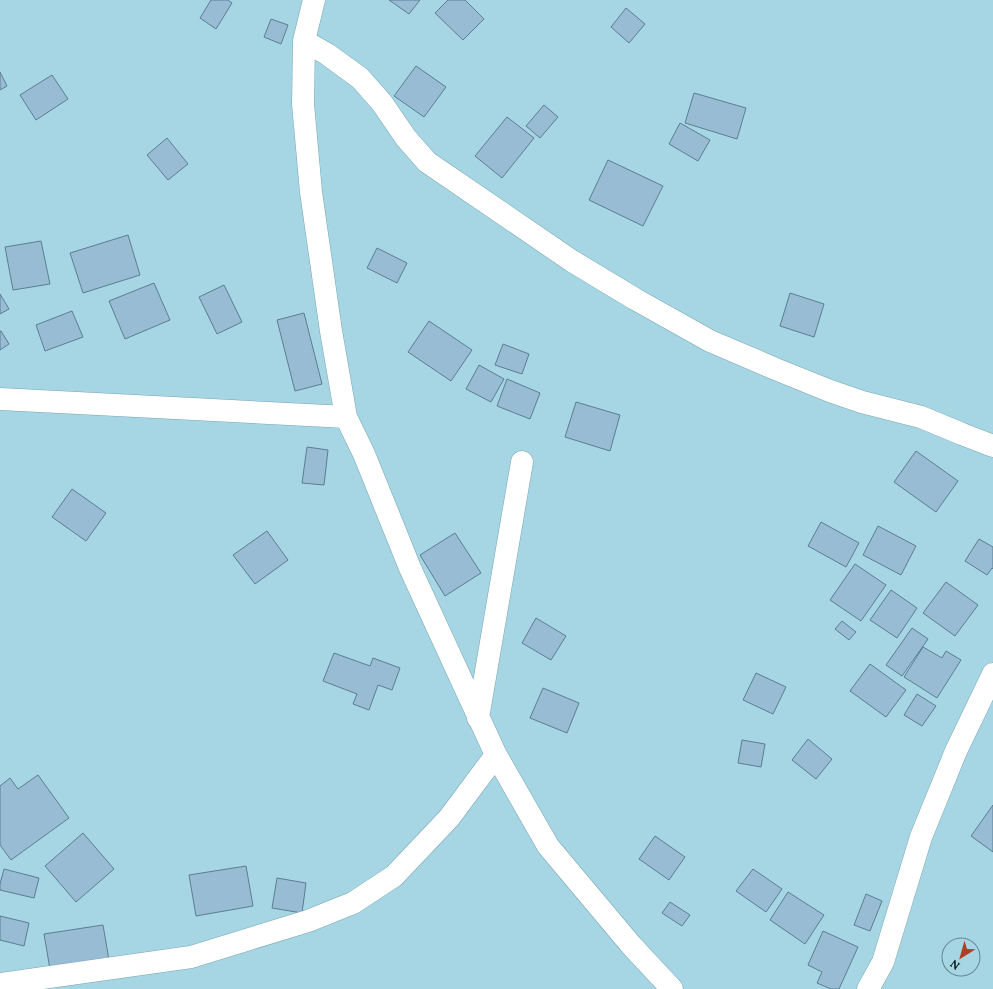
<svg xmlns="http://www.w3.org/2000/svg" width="993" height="989" font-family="Lora,serif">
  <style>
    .building { fill: #97bcd4; stroke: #5a7e94 }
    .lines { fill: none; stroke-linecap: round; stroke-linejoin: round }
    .minor-casing { stroke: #78a6b3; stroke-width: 23 }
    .minor { stroke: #fff; stroke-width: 22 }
  </style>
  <rect width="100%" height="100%" fill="#a6d6e3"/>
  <!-- building -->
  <path class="building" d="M 211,0 L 228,0 L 232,3 L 216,29 L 200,18 Z
    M 389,0 L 420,0 L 409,14 Z
    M 448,0 L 465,0 L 484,19 L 463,40 L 435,13 Z
    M 626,8 L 645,24 L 629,43 L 611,27 Z
    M 271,19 L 288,25 L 281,44 L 264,37 Z
    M 416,66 L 446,87 L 424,117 L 394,96 Z
    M 0,72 L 7,86 L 0,90 Z
    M 52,75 L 68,99 L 36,120 L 20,95 Z
    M 694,93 L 746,108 L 737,139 L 685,123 Z
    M 544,105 L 558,117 L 540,138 L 526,126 Z
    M 507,117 L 534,138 L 502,178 L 475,156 Z
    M 680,123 L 710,140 L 698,161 L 669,144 Z
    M 167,138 L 188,164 L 168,180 L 147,155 Z
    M 608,160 L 663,186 L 643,226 L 589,200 Z
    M 128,235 L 140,275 L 83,293 L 70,253 Z
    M 41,241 L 50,284 L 13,290 L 5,247 Z
    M 377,248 L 407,263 L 397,283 L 367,268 Z
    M 154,283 L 170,320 L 125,339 L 109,301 Z
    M 224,285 L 242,322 L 217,334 L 199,297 Z
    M 790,293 L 824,304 L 814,337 L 780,326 Z
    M 0,294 L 9,309 L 0,314 Z
    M 72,311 L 83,337 L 45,351 L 36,325 Z
    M 304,313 L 322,384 L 295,391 L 277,320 Z
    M 429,321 L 472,350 L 451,381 L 408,352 Z
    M 0,331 L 1,331 L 9,344 L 0,350 Z
    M 503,344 L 529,354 L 522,374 L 495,365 Z
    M 479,365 L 504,379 L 491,402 L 466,389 Z
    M 507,379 L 540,393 L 530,419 L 497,406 Z
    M 576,402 L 620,415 L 610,451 L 565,437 Z
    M 307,447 L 328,450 L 324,485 L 302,483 Z
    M 916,451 L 958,481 L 936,512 L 894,482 Z
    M 72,489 L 106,513 L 86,541 L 52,517 Z
    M 821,522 L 859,543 L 846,567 L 808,546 Z
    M 878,526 L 916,546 L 901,575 L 863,555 Z
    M 267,531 L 288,560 L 255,584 L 233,555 Z
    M 455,533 L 481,573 L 445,596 L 420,555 Z
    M 979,539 L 993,547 L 993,569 L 992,568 L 987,575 L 965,561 Z
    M 855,564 L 886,585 L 861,621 L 830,600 Z
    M 946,582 L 978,605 L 955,636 L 923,613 Z
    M 891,590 L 917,608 L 897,638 L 870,620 Z
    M 536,618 L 566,636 L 551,660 L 522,643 Z
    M 842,621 L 856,632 L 849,640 L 835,629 Z
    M 912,628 L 928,639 L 902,676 L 886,665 Z
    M 923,647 L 942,658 L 946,651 L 961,660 L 937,698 L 904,677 Z
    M 334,653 L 370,666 L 373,658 L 400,668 L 392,690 L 378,685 L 369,710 L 353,704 L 357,694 L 323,681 Z
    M 870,664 L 906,690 L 886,717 L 850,691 Z
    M 756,673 L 786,687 L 773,714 L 743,700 Z
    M 543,688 L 579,703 L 567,733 L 530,718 Z
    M 917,694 L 936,706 L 922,726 L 904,715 Z
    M 808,739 L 832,759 L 816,779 L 792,760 Z
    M 742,740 L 765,744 L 761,767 L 738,763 Z
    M 38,775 L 69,818 L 11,860 L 0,845 L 0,786 L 10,778 L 18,789 Z
    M 993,805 L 993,852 L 971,836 Z
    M 83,833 L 114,869 L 76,902 L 45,866 Z
    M 655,836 L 685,857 L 669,880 L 639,859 Z
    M 246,866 L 253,906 L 196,916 L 189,875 Z
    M 4,869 L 39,878 L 34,898 L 0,890 L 0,884 Z
    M 753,869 L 782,889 L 766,912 L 736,891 Z
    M 277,878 L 306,883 L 302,913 L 272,908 Z
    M 788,892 L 824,915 L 805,944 L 770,920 Z
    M 866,894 L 882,901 L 870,931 L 854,925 Z
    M 670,902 L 690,915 L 682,926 L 662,913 Z
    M 0,916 L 29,923 L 24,946 L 0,940 Z
    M 103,925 L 110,966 L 51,975 L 44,934 Z
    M 823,931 L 858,947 L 839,989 L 831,989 L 817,983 L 822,972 L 808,965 Z"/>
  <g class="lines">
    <defs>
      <path id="minor" d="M 314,0 L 304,41 L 303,104 L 311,192 L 331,331 L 346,417 L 364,454 L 410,568 L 496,755 L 548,846 L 631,945 L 672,989
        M 304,41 L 327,54 L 360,78 L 382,103 L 406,138 L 427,162 L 572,261 L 635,299 L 710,341 L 778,370 L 830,391 L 862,402 L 921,417 L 962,434 L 993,446
        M 0,399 L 346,417
        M 478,718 L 522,462
        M 0,984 L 191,957 L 308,921 L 353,903 L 394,876 L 449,818 L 496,755
        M 868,989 L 883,962 L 921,837 L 956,751 L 993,674"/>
    </defs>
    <!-- minor casing -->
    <use href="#minor" class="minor-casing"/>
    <!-- minor -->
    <use href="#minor" class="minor"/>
  </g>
  <!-- north arrow -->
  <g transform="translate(961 957) rotate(217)"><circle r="19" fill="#a6d6e3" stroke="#648791"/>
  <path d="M0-3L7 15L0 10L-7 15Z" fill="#aa4224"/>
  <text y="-6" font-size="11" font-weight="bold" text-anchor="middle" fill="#011116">N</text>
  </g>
</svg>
